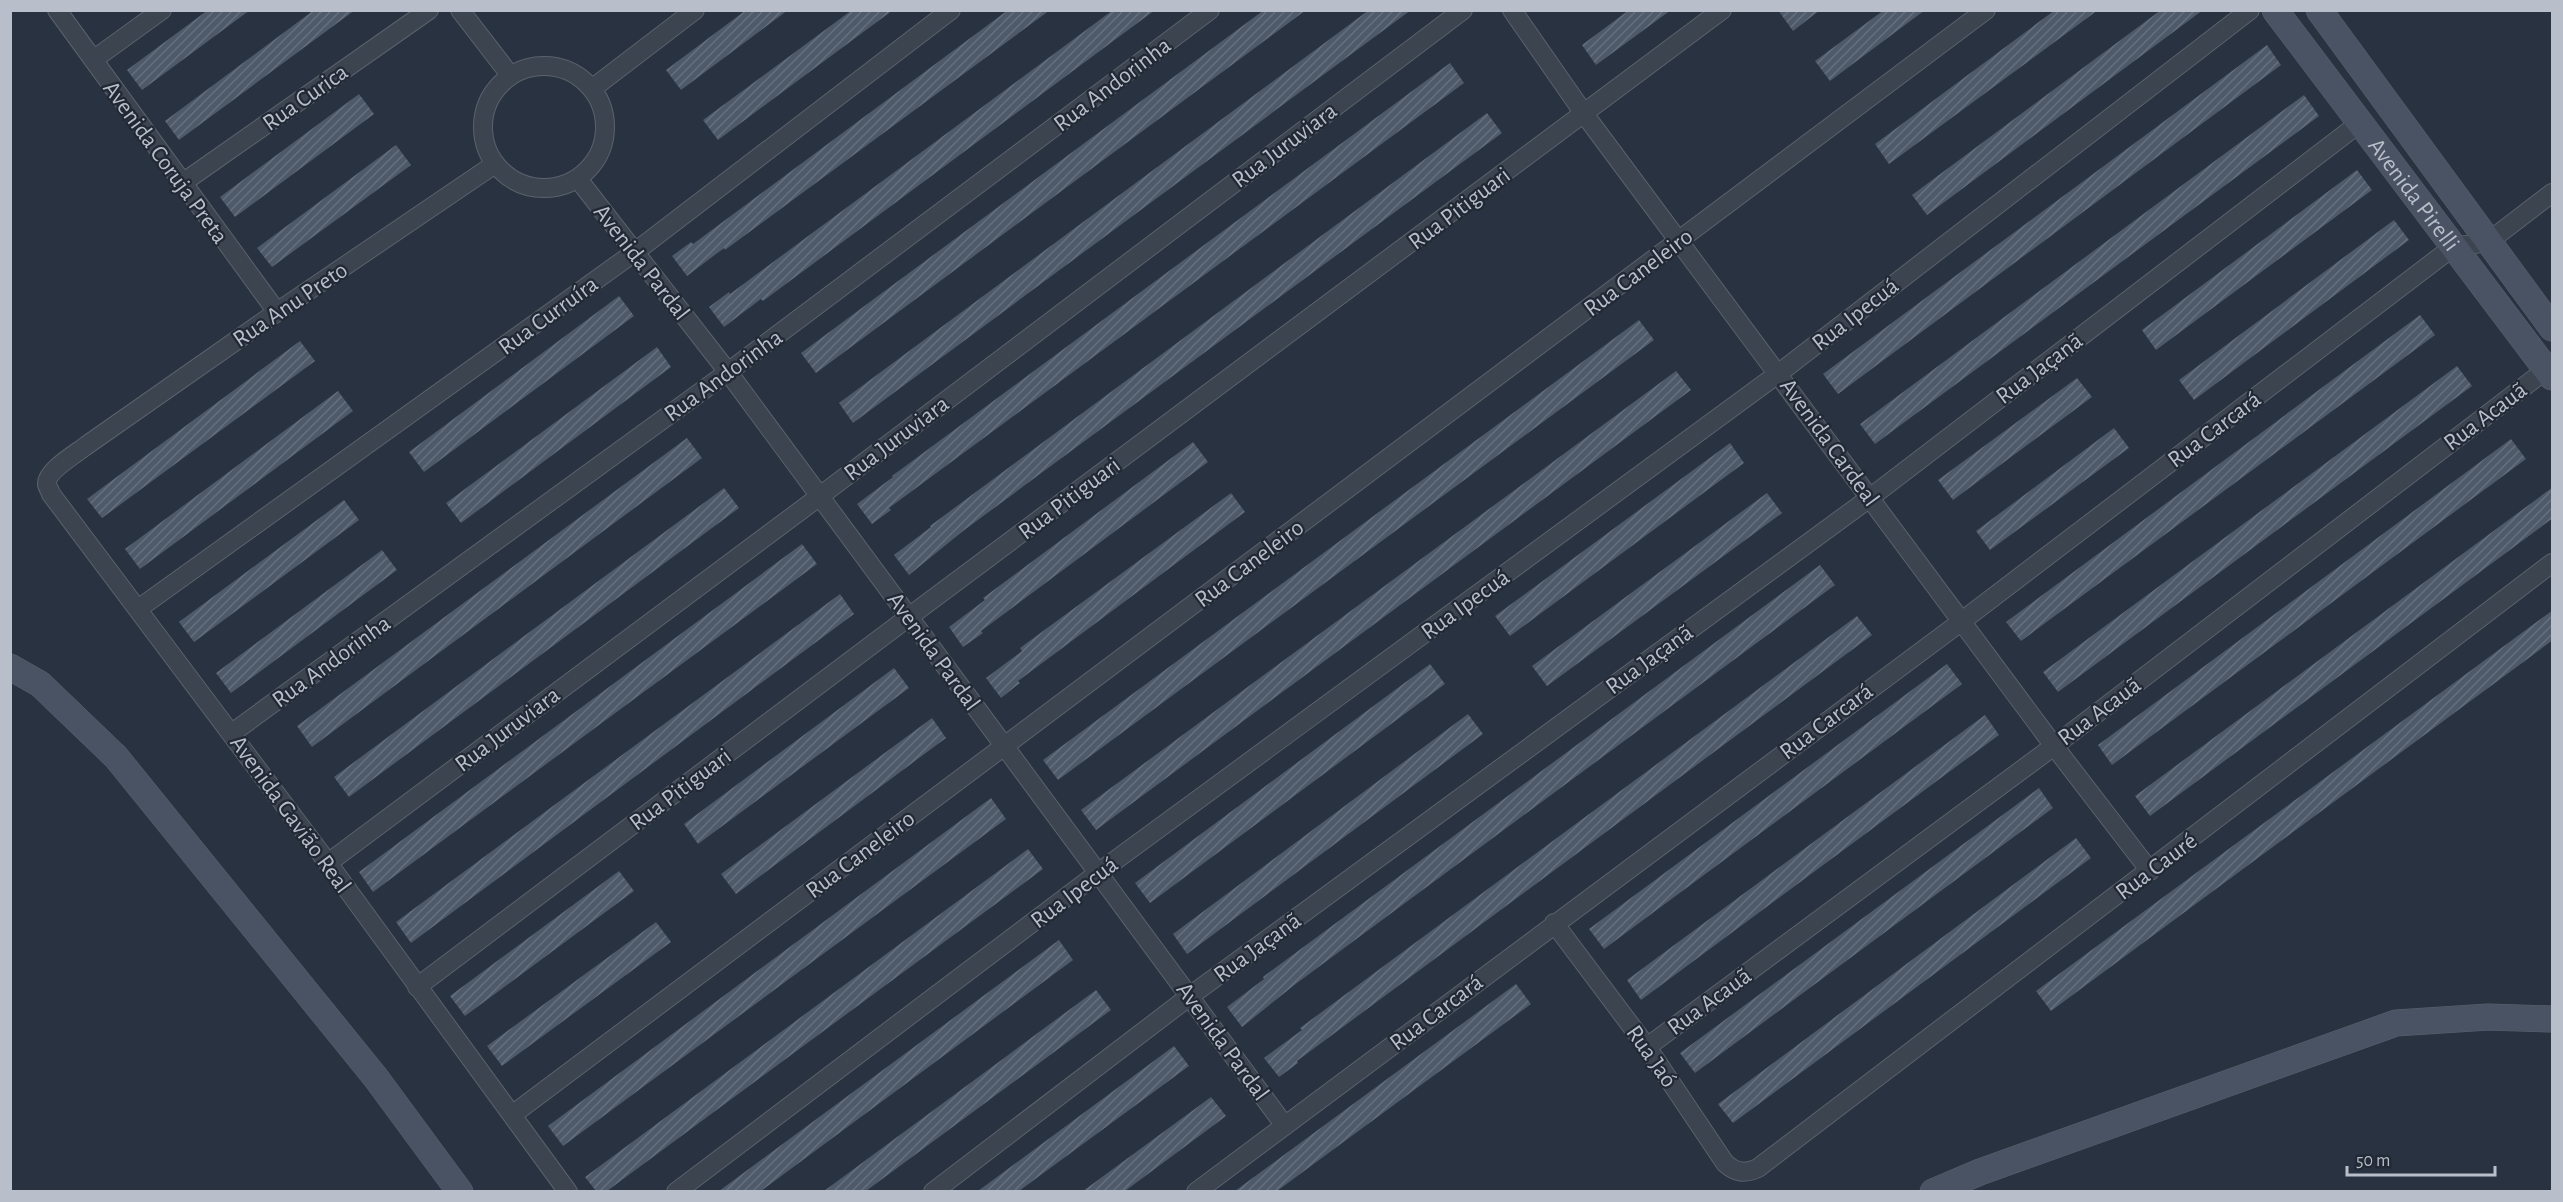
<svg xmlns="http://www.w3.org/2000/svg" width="2563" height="1202" font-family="'Alegreya Sans',sans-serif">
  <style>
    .building { fill: url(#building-hatch) }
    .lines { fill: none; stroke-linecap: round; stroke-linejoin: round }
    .street-casing { stroke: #5a626d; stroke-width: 20 }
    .secondary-casing { stroke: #5a626d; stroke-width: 27 }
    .street { stroke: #3c4450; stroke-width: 18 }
    .secondary { stroke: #4a5363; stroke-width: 26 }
    .labels { text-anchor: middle; stroke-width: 4.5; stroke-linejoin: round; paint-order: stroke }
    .street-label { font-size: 24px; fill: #b9bfca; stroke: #212935 }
  </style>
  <defs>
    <pattern id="building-hatch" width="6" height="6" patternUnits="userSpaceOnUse" patternTransform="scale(1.5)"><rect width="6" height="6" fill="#4e5969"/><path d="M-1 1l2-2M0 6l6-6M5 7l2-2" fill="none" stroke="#656f7d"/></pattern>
  </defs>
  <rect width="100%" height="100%" fill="#283240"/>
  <!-- building -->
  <path class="building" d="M 208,10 L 250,10 L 142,90 L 127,70 Z
    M 314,10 L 355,10 L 179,140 L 165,121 Z
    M 746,10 L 788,10 L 681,90 L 666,70 Z
    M 852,10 L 893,10 L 718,140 L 703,120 Z
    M 1008,10 L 1050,10 L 725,250 L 724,248 L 687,276 L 672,256 L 691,242 L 693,244 Z
    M 1113,10 L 1155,10 L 763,301 L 761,299 L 724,327 L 709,307 L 729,292 L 730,294 Z
    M 1264,10 L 1306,10 L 816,373 L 801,353 Z
    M 1369,10 L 1411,10 L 853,423 L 839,403 Z
    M 1629,10 L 1671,10 L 1596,65 L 1582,45 Z
    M 1778,10 L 1820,10 L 1793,31 Z
    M 1884,10 L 1925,10 L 1830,81 L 1815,61 Z
    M 2055,10 L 2098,10 L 1889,164 L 1875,144 Z
    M 2161,10 L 2203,10 L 1927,215 L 1912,195 Z
    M 2267,45 L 2281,65 L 1838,394 L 1823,374 Z
    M 1450,63 L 1464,83 L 889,508 L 891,510 L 872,524 L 857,504 L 893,477 L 892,476 Z
    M 359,94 L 374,114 L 235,217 L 220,197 Z
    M 2304,95 L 2319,116 L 1875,444 L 1860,424 Z
    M 1487,113 L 1502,133 L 963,531 L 909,575 L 894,555 L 931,527 L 930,526 Z
    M 396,145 L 411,165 L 272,267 L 257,248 Z
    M 2357,170 L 2372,190 L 2156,350 L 2142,330 Z
    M 2394,220 L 2409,240 L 2194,400 L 2179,380 Z
    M 619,296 L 634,316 L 424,472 L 409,452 Z
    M 2420,315 L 2435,335 L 2021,641 L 2006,622 Z
    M 1639,320 L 1654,340 L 1058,780 L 1043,760 Z
    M 300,341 L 315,361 L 102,518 L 87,499 Z
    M 657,347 L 671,367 L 461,523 L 446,503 Z
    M 2457,366 L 2472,386 L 2058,692 L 2043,672 Z
    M 1676,371 L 1691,390 L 1096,830 L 1081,810 Z
    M 2077,378 L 2092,397 L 1953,500 L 1938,480 Z
    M 338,391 L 353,411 L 140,569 L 125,549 Z
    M 2114,428 L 2129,448 L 1990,550 L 1976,531 Z
    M 687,438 L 702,458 L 312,747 L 297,726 Z
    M 2511,439 L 2526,459 L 2112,765 L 2098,745 Z
    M 1193,442 L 1208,462 L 981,631 L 983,633 L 963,647 L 949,627 L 985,600 L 983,598 Z
    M 1730,443 L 1744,463 L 1510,636 L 1495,616 Z
    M 2553,487 L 2553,518 L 2150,816 L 2135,796 Z
    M 724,488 L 739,508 L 349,797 L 334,777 Z
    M 1231,493 L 1245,512 L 1018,681 L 1020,683 L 1001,698 L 986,678 L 1022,651 L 1020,648 Z
    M 1767,493 L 1782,513 L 1547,686 L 1532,666 Z
    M 344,500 L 359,520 L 194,642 L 179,622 Z
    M 802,544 L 817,564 L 373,892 L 359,872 Z
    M 382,550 L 397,570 L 231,693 L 216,673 Z
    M 1820,565 L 1835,585 L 1297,983 L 1242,1027 L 1227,1007 L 1264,979 L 1263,977 Z
    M 840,594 L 854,614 L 411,943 L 396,922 Z
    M 2553,610 L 2553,640 L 2051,1011 L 2036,991 Z
    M 1857,616 L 1872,635 L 1297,1061 L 1298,1063 L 1279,1077 L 1264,1058 L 1302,1030 L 1300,1028 Z
    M 1430,664 L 1445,684 L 1150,903 L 1135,883 Z
    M 1947,664 L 1962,684 L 1604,949 L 1589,929 Z
    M 894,668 L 909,688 L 698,844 L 684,824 Z
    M 1468,714 L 1483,734 L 1187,954 L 1173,934 Z
    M 1985,715 L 1999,735 L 1641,1000 L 1627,980 Z
    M 932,718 L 946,738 L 736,894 L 721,874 Z
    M 2039,788 L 2053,808 L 1695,1073 L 1680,1053 Z
    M 991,798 L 1006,819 L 563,1146 L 548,1126 Z
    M 2076,838 L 2091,858 L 1733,1123 L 1718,1104 Z
    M 1028,849 L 1043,869 L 607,1191 L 596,1191 L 585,1177 Z
    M 619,871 L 634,891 L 465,1016 L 450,996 Z
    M 656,922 L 671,942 L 502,1066 L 487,1046 Z
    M 1059,940 L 1073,960 L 761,1191 L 719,1191 Z
    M 1516,984 L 1531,1004 L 1277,1191 L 1235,1191 Z
    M 1096,990 L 1111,1010 L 866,1191 L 824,1191 Z
    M 1174,1046 L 1189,1066 L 1019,1191 L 978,1191 Z
    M 1211,1097 L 1226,1116 L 1202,1134 L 1125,1191 L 1083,1191 Z"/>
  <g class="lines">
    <defs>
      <path id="street" d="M 57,10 L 277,312
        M 460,10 L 510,75
        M 1512,10 L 1585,115 L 2054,746 L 2150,871
        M 93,60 L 162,10
        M483 127a61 61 0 1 1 122 0a61 61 0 1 1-122 0Z
        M 593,88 L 695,10
        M 495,164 L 277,312 L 87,445 C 77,453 46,471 47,484 C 47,487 50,490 51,494 L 328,863 L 568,1192
        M 578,179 L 728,372 L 1285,1126
        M 181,184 L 429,10
        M 138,609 L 635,252 L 951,10
        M 232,733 L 728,372 L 1210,10
        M 328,863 L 820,496 L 1463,10
        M 1554,923 L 1647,1047 L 1725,1163 C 1736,1173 1745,1174 1758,1168 L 2552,563
        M 417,987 L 910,616 L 1722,10
        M 1647,1047 L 2054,746 L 2547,369
        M 512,1115 L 1986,10
        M 676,1192 L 1098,873 L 1779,373 L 2250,10
        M 933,1192 L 1190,996 L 1871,497 L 2361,122
        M 1196,1192 L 1962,621 L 2453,247 L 2488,242 L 2552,193"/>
      <g id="secondary">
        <path id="s1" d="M 2275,10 L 2552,377"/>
        <path d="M 2319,10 L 2552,328"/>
        <path d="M 10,667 L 40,684 L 116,757 L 376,1078 L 460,1192"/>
        <path d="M 1933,1192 L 1980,1172 L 2396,1023 L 2488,1017 L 2552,1019"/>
      </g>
    </defs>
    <!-- street casing -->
    <use href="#street" class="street-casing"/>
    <!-- secondary casing -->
    <use href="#secondary" class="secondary-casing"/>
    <!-- street -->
    <use href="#street" class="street"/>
    <!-- secondary -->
    <use href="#secondary" class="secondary"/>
  </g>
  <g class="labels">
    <!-- street labels -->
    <g class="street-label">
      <text transform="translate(1112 84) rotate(-37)" y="8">Rua Andorinha</text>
      <text transform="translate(305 97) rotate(-35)" y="8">Rua Curica</text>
      <text transform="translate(1284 145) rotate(-37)" y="8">Rua Juruviara</text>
      <text transform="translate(166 162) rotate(54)" y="8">Avenida Coruja Preta</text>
      <text dy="8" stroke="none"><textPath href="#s1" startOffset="231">Avenida Pirelli</textPath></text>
      <text transform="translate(1459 208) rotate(-37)" y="8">Rua Pitiguari</text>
      <text transform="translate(642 262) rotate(52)" y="8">Avenida Pardal</text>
      <text transform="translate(1638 272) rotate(-37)" y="8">Rua Caneleiro</text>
      <text transform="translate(290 304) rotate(-34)" y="8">Rua Anu Preto</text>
      <text transform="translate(1855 314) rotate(-38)" y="8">Rua Ipecuá</text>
      <text transform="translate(548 315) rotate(-36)" y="8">Rua Curruíra</text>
      <text transform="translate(2039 368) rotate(-37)" y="8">Rua Jaçanã</text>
      <text transform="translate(723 375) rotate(-36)" y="8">Rua Andorinha</text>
      <text transform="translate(2485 416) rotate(-37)" y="8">Rua Acauã</text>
      <text transform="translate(2214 429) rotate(-37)" y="8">Rua Carcará</text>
      <text transform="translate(896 438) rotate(-37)" y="8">Rua Juruviara</text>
      <text transform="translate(1830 442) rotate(54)" y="8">Avenida Cardeal</text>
      <text transform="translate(1069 498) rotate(-37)" y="8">Rua Pitiguari</text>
      <text transform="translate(1249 563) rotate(-37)" y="8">Rua Caneleiro</text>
      <text transform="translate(1465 604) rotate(-36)" y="8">Rua Ipecuá</text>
      <text transform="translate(934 651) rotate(54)" y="8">Avenida Pardal</text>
      <text transform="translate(1649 659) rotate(-36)" y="8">Rua Jaçanã</text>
      <text transform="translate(331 661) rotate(-36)" y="8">Rua Andorinha</text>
      <text transform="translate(2099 711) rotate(-37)" y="8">Rua Acauã</text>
      <text transform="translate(1826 721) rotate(-37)" y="8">Rua Carcará</text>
      <text transform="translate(507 729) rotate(-37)" y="8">Rua Juruviara</text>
      <text transform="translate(680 789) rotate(-37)" y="8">Rua Pitiguari</text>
      <text transform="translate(291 814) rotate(54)" y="8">Avenida Gavião Real</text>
      <text transform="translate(860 854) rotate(-37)" y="8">Rua Caneleiro</text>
      <text transform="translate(2156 866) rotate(-37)" y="8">Rua Cauré</text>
      <text transform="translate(1074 892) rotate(-37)" y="8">Rua Ipecuá</text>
      <text transform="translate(1257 947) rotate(-36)" y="8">Rua Jaçanã</text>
      <text transform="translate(1709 1001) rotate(-36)" y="8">Rua Acauã</text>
      <text transform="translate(1436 1012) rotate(-37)" y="8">Rua Carcará</text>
      <text transform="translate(1223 1041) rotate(54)" y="8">Avenida Pardal</text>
      <text transform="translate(1652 1056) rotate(55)" y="8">Rua Jaó</text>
    </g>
  </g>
  <!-- border -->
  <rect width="2563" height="1202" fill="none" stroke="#b9bfca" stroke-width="24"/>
  <!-- scale -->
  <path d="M2347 1166v9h148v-9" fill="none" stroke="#b9bfca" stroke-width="3"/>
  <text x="2356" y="1166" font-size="18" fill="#b9bfca" stroke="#212935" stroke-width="4.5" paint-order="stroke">50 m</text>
</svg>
